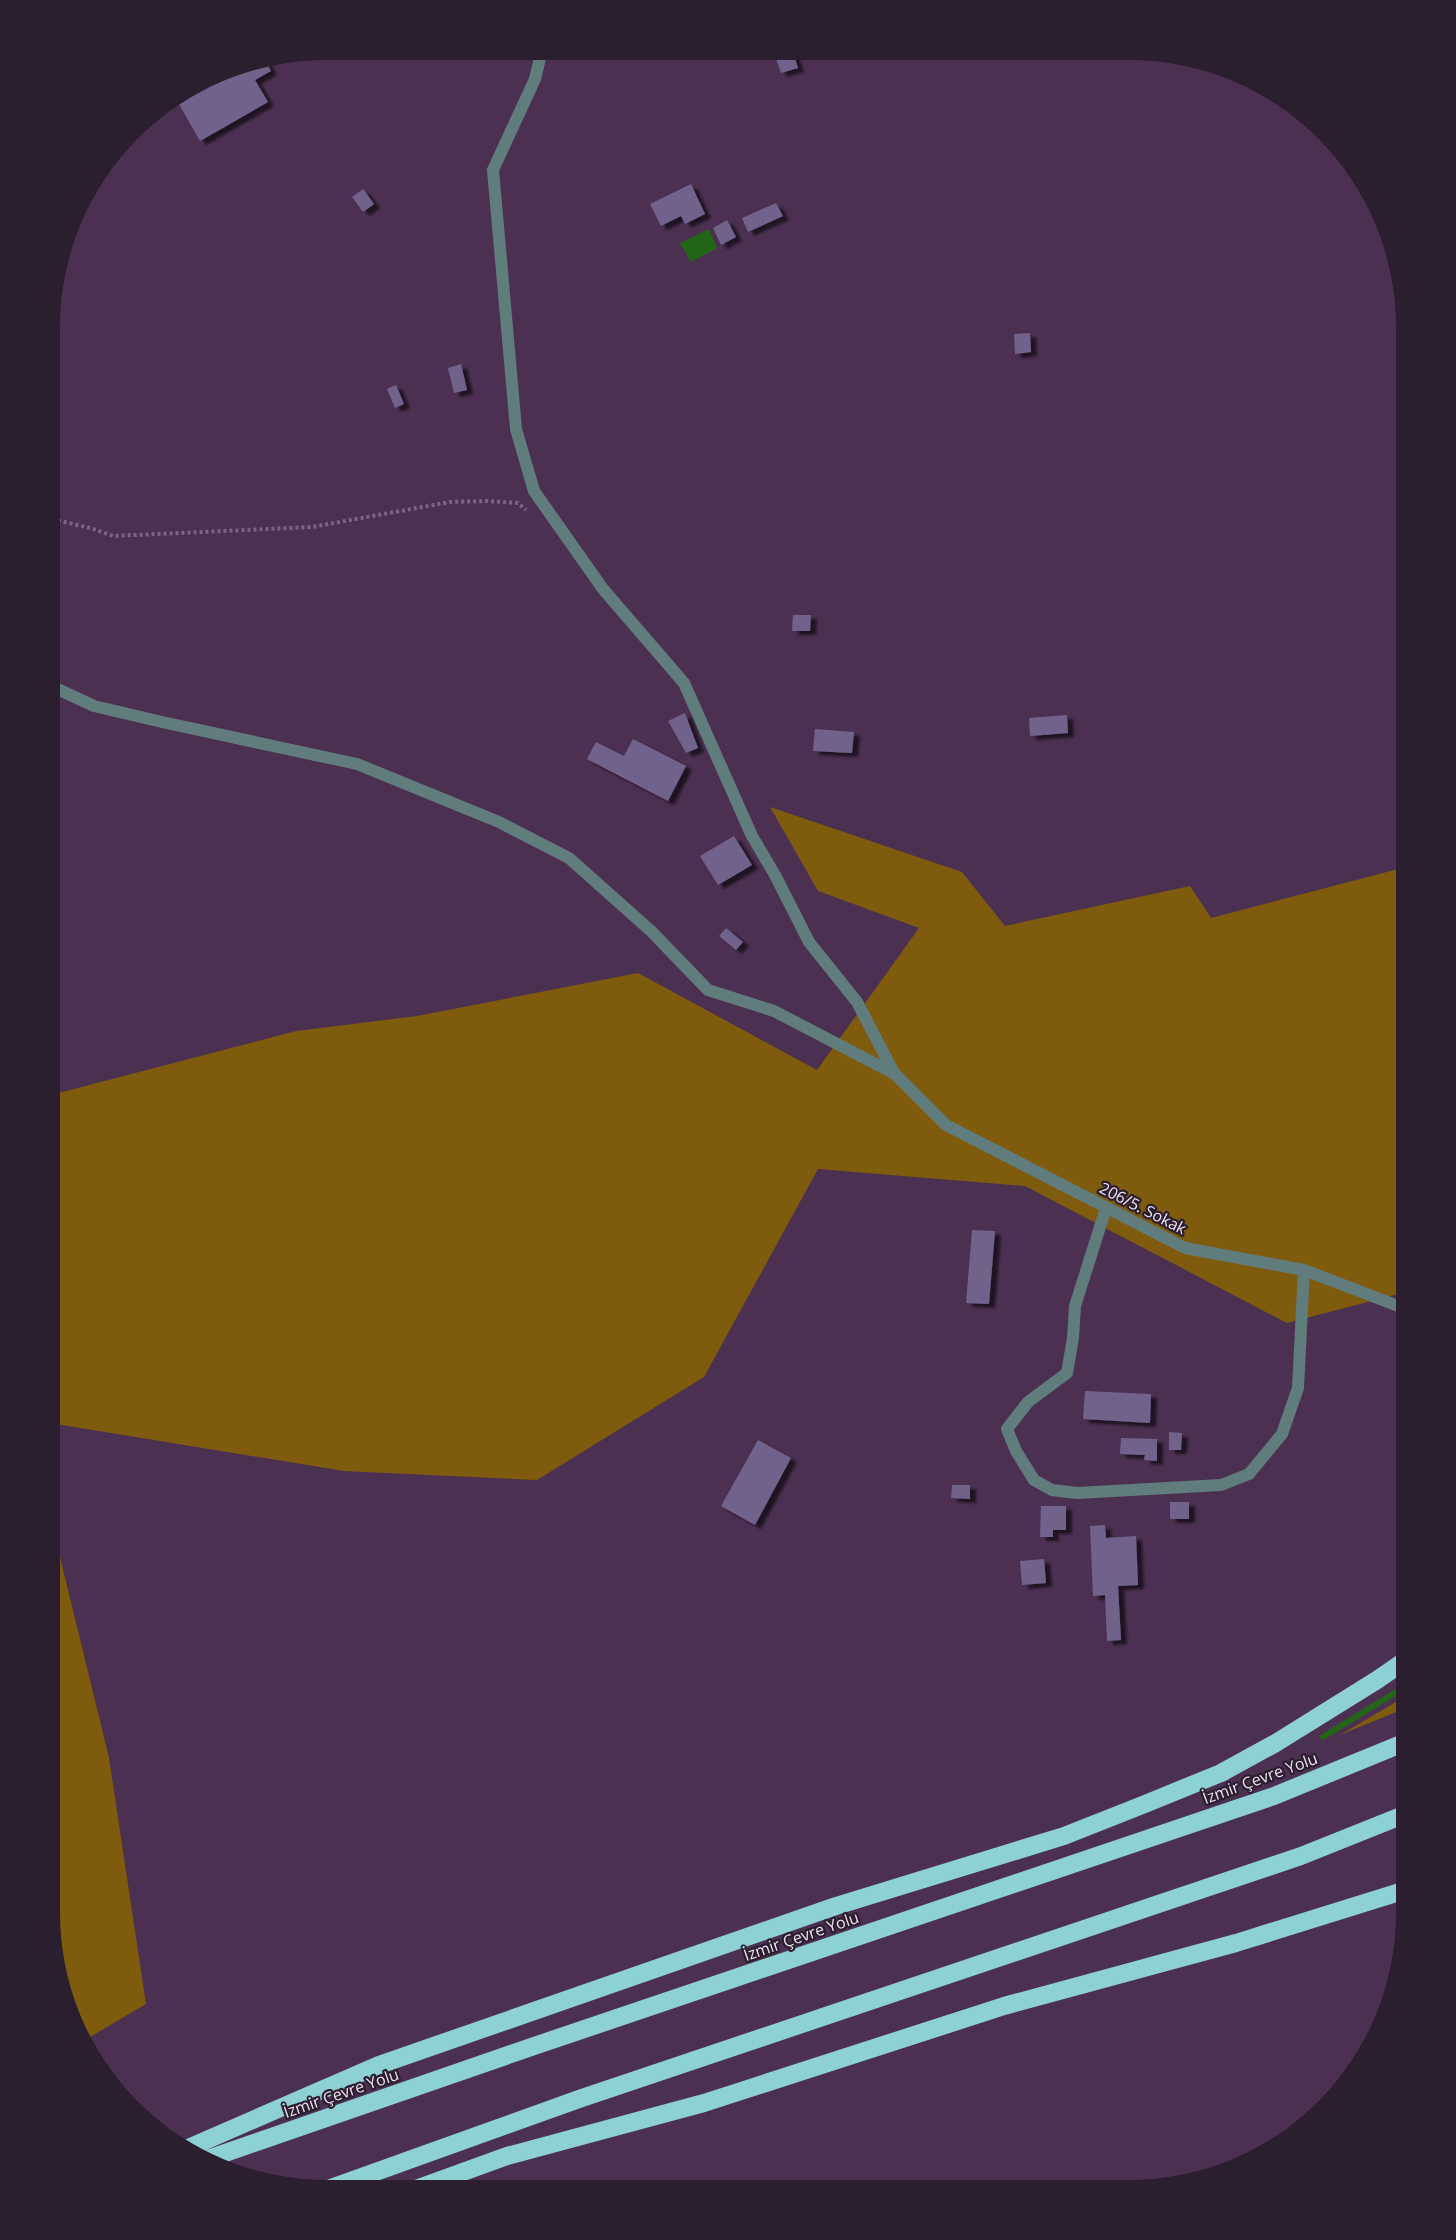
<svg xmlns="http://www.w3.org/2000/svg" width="1456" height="2240" font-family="'Open Sans',sans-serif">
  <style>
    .green { fill: #7f5b0d }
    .water { fill: #246617 }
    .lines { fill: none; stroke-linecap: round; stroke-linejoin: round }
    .stream { stroke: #246617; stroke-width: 6 }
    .building { fill: #71628c; filter: url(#shadow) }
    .path { stroke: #7d6482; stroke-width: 4; stroke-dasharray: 3 3; stroke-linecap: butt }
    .street { stroke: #617c7d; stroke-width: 12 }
    .highway { stroke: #8ed1d5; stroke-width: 18 }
    .labels { text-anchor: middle; stroke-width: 4.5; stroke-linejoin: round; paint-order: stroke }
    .street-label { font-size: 16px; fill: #efdef3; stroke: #2b1e2e }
  </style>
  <defs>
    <filter id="shadow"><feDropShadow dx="6" dy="4" stdDeviation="1.5" flood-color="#0009"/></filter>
  </defs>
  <rect width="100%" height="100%" fill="#4c3052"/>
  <!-- green -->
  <path class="green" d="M 770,807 L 962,872 L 1005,926 L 1190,886 L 1211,918 L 1406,867 L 1406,1292 L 1287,1323 L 1025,1186 L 818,1169 L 704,1377 L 537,1480 L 344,1471 L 50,1423 L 51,1095 L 296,1031 L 417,1016 L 638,973 L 817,1070 L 919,928 L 818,891 Z
    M 50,1516 L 109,1758 L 146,2004 L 83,2041 L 71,2019 L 50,1913 Z
    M 1406,1696 L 1406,1708 L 1340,1735 Z"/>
  <!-- water -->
  <path class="water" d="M 709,229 L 717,248 L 691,262 L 680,243 Z"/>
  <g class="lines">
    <!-- stream -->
    <path class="stream" d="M 1323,1737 L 1406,1686"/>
  </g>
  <!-- building -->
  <path class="building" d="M 793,52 L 798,68 L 781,73 L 776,58 Z
    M 266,62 L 271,71 L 255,80 L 268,102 L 200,141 L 176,99 L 221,71 Z
    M 691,184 L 705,214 L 685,224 L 681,216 L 661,226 L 650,204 Z
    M 363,189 L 374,204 L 363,212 L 352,197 Z
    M 776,203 L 783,216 L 748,232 L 742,218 Z
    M 727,220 L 736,237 L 721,245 L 713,228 Z
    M 1030,333 L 1031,352 L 1015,354 L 1014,334 Z
    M 461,364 L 467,390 L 454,393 L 448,368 Z
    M 396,385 L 404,404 L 395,408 L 387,389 Z
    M 793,615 L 811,615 L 810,631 L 792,631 Z
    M 685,713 L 698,748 L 686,753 L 668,721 Z
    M 1067,715 L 1068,733 L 1030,736 L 1029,718 Z
    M 815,729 L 854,732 L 852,753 L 813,751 Z
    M 633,739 L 686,766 L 668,801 L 587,759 L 596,742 L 624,756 Z
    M 734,836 L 752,865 L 718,885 L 700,856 Z
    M 726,928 L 743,942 L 736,950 L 719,936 Z
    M 972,1230 L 995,1231 L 989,1304 L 966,1303 Z
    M 1085,1391 L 1151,1394 L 1150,1423 L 1083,1419 Z
    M 1169,1432 L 1182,1433 L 1181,1450 L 1169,1450 Z
    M 1121,1438 L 1157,1439 L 1157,1461 L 1144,1460 L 1145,1455 L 1120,1454 Z
    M 758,1440 L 791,1458 L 755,1525 L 721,1506 Z
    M 952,1485 L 970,1485 L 970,1499 L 951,1498 Z
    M 1170,1502 L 1189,1502 L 1189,1519 L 1170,1519 Z
    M 1041,1506 L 1066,1506 L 1066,1530 L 1053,1530 L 1053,1537 L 1040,1537 Z
    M 1105,1525 L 1106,1538 L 1136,1536 L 1138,1585 L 1118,1586 L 1121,1640 L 1107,1641 L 1105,1595 L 1093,1596 L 1090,1526 Z
    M 1044,1559 L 1046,1583 L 1022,1585 L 1020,1561 Z"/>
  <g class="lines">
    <!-- path -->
    <path class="path" d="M 52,519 L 90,528 L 113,536 L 312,527 L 450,502 L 487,501 L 518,503 L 526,510"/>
    <!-- street -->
    <path class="street" d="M 542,50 L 535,79 L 493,170 L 516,429 L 534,491 L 603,589 L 684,683 L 752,836 L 775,875 L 809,942 L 857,1002 L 894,1073
      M 51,686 L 94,706 L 162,722 L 357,764 L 499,822 L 569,858 L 651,931 L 708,990 L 774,1011 L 895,1074 L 946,1125 L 1185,1248 L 1304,1270 L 1406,1309
      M 1106,1208 L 1075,1306 L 1073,1338 L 1067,1373 L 1028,1402 L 1007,1429 L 1016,1451 L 1034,1480 L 1052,1490 L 1077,1493 L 1221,1485 L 1249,1474 L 1282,1434 L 1298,1388 L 1304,1270"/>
    <!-- highway -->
    <path class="highway" d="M 186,2149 L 379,2065 L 836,1906 L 1064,1836 L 1145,1804 L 1221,1773 L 1274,1744 L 1377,1680 L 1406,1660
      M 205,2160 L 540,2044 L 1274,1796 L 1406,1742
      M 331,2188 L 579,2099 L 1301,1856 L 1406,1814
      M 416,2189 L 507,2156 L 704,2103 L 1004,2006 L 1236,1943 L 1406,1890"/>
  </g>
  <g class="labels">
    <!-- street labels -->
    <g class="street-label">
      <text transform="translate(1143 1208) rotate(27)" y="6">206/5. Sokak</text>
      <text transform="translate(1260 1778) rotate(-20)" y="6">İzmir Çevre Yolu</text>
      <text transform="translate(801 1936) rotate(-19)" y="6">İzmir Çevre Yolu</text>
      <text transform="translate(341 2093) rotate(-19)" y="6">İzmir Çevre Yolu</text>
    </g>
  </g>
  <!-- crop -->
  <path d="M0 0H1456V2240H0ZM327 60H1129A267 267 0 0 1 1396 327V1913A267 267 0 0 1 1129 2180H327A267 267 0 0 1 60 1913V327A267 267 0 0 1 327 60Z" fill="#2b1e2e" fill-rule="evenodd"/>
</svg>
